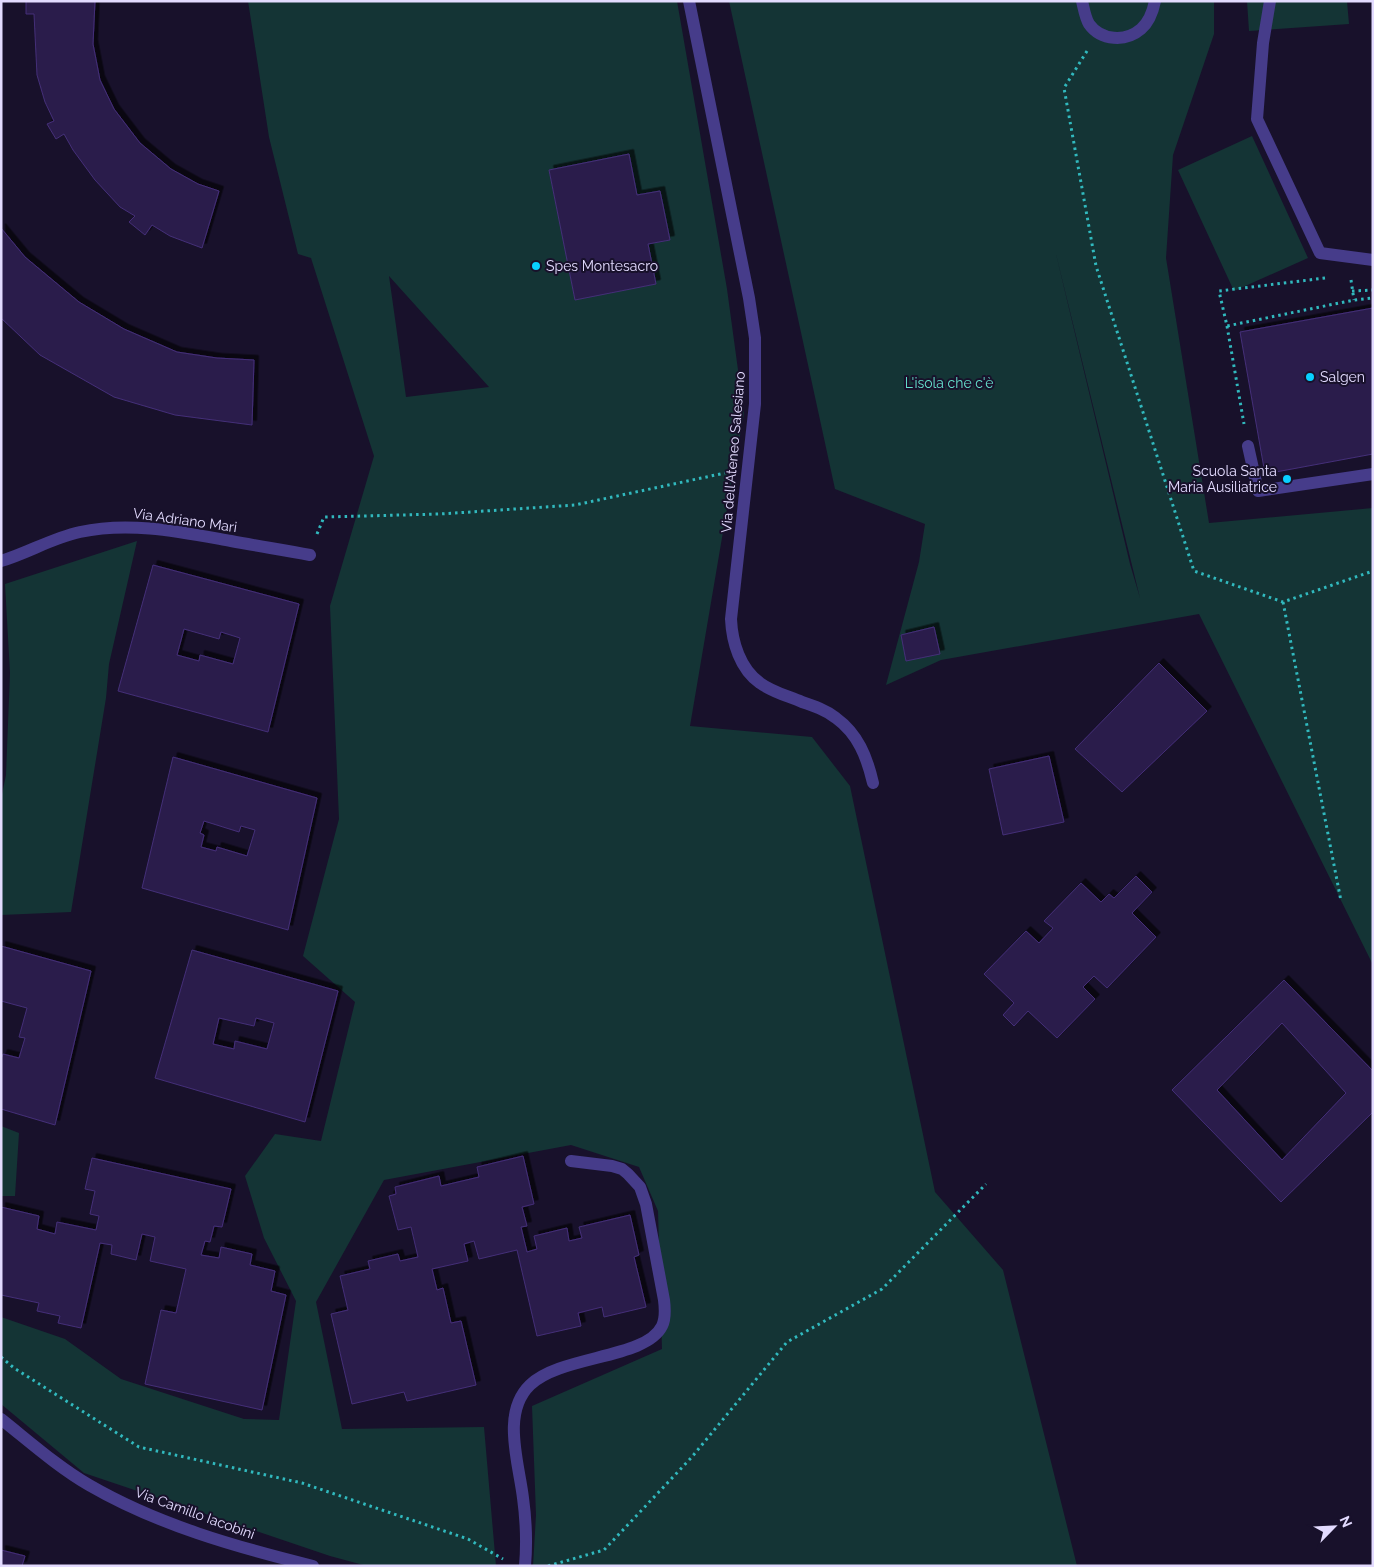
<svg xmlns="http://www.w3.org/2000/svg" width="1374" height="1567" font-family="Raleway,sans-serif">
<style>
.green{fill:#143435;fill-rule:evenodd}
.building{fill:#2b1d4c;stroke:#442f78;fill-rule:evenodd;filter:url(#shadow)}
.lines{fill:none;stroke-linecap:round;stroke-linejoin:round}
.path{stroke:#31b9be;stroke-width:3;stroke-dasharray:2.5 4;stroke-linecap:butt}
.minor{stroke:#463c8a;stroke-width:12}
.poi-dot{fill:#08cfff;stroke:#18112b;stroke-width:2}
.labels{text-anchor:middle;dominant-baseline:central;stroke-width:4;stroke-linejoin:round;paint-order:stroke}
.poi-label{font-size:14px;fill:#e3dbff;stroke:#18112b;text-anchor:start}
.park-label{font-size:14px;fill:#65e1cd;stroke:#18112b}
.street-label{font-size:14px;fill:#e3dbff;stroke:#18112b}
</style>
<defs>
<filter id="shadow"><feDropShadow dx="4.5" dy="-4.5" stdDeviation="0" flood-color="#0009"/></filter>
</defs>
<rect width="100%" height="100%" fill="#18112b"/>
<path class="green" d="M 248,1 L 677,1 L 727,289 L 744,414 L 733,473 L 690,726 L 812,737 L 850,786 L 935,1192 L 1003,1270 L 1077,1566 L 533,1566 L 536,1515 L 532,1406 L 662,1349 L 658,1211 L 639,1167 L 571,1145 L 384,1180 L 316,1302 L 342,1429 L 484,1427 L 496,1566 L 367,1566 L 330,1556 L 84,1473 L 1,1404 L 1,1317 L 65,1339 L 121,1379 L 244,1419 L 279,1420 L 296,1301 L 264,1238 L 245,1176 L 275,1134 L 321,1141 L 355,1002 L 303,956 L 339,819 L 330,606 L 374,456 L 311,258 L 298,254 L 269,137 ZM 389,276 L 489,387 L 406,397 Z
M 729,1 L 1214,1 L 1214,34 L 1173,155 L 1166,258 L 1209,523 L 1373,508 L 1373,965 L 1199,614 L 941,660 L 886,685 L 919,562 L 925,524 L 835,489 ZM 1055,250 L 1140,598 L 1130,564 Z
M 1247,1 L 1347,1 L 1349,24 L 1249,31 Z
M 1252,136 L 1308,258 L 1234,291 L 1178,170 Z
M 137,541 L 109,664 L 106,698 L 71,912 L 1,915 L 1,799 L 6,775 L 10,673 L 5,584 Z
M 1,1126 L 19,1133 L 15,1196 L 1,1196 Z"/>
<path class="building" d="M 26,1 L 95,1 L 93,44 L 100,80 L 114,109 L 140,143 L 171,169 L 198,184 L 219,191 L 202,248 L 170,236 L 152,225 L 145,235 L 129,222 L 135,216 L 120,207 L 95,180 L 73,150 L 64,134 L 56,139 L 47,124 L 54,121 L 45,102 L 37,75 L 34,14 L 26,14 Z
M 629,154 L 637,195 L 660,191 L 670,240 L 648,244 L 656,284 L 575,300 L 549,170 Z
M 1,228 L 25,257 L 79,302 L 124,329 L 177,352 L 217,358 L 254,360 L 252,425 L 175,415 L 114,397 L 40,355 L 1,318 Z
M 1373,308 L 1373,454 L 1265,474 L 1240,332 Z
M 153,565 L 299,604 L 268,732 L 118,691 ZM 184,629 L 219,639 L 221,632 L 240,638 L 233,664 L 200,655 L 199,661 L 177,655 Z
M 934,627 L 940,654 L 906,661 L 901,635 Z
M 1159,663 L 1207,711 L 1122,792 L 1075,749 Z
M 1049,756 L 1064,822 L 1003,835 L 989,769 Z
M 173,757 L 317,798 L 288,930 L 142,888 ZM 204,821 L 239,832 L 241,826 L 255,830 L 247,856 L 217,847 L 216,851 L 201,847 L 204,835 L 200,833 Z
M 1136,876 L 1152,892 L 1132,913 L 1156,937 L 1107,988 L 1094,976 L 1083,987 L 1095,999 L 1057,1038 L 1028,1011 L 1014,1026 L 1003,1015 L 1014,1003 L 984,974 L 1026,931 L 1039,943 L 1053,928 L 1044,921 L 1081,883 L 1101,902 L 1109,894 L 1114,898 Z
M 1,946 L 91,971 L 55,1125 L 1,1109 L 1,1059 L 3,1054 L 19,1058 L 25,1038 L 19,1037 L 27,1008 L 1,1001 Z
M 192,950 L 338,991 L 305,1122 L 155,1078 ZM 219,1018 L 254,1026 L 256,1018 L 274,1023 L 267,1049 L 235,1041 L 234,1049 L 213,1044 Z
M 1284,980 L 1373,1071 L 1373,1112 L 1281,1202 L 1172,1090 ZM 1282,1023 L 1346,1093 L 1282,1160 L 1217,1090 Z
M 523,1156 L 534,1204 L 522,1207 L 527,1226 L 521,1227 L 527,1252 L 537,1249 L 534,1236 L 567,1228 L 569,1241 L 582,1238 L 579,1227 L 630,1215 L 639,1255 L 634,1257 L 646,1307 L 604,1317 L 602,1307 L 578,1313 L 581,1326 L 537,1336 L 517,1250 L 479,1259 L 474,1241 L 464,1244 L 468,1261 L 432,1269 L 437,1290 L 443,1288 L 451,1323 L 461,1321 L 476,1385 L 407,1401 L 404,1392 L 352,1404 L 331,1314 L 348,1310 L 340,1276 L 370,1269 L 368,1261 L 398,1254 L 400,1261 L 418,1257 L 411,1227 L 398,1230 L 389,1196 L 396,1194 L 395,1187 L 439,1176 L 441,1186 L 479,1177 L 477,1167 Z
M 92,1158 L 231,1189 L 222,1227 L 214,1226 L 210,1242 L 205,1241 L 201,1255 L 219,1258 L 221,1247 L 252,1254 L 250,1265 L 275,1271 L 271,1291 L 286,1295 L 262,1410 L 145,1384 L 161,1310 L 176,1313 L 186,1269 L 150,1261 L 155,1237 L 142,1234 L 136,1260 L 111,1254 L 112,1245 L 100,1243 L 81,1328 L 58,1323 L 60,1316 L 37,1311 L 39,1303 L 1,1295 L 1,1207 L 39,1216 L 37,1229 L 55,1234 L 57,1222 L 96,1230 L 99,1216 L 90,1214 L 95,1191 L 85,1189 Z
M 1,1550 L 25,1556 L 22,1566 L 1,1566 Z"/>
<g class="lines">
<path class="path" d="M 1087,51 L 1064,88 L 1096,266 L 1194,571 L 1283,602 L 1373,571
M 1325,278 L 1219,291 L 1227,326 L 1354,300 L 1373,298
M 1351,280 L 1354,300
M 1352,291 L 1373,290
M 1227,326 L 1244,424
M 317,534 L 324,517 L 440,514 L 575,505 L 725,473
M 1283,602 L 1341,901
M 1,1357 L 14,1368 L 139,1447 L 302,1483 L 468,1539 L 503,1559
M 548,1566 L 604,1550 L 691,1458 L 787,1342 L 882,1289 L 986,1184"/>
<path class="minor" d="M 689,1 L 749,298 L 755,338 L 755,404 L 731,619 C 732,642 740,669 760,683 C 772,692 788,696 802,702 C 814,706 826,710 836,718 C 858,734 867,757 873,783
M 1082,1 C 1084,9 1085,17 1089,24 C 1101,41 1126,42 1141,29 C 1149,22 1153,11 1155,1
M 1270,1 L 1263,43 L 1257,119 L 1320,253 L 1373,260
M 1248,446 L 1258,491 L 1373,474
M 1,561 C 28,553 52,538 80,532 C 130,521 181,532 231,541 C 257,546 284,550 310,555
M 1,1419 C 30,1442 58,1467 89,1485 C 158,1525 236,1547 313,1566
M 525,1566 C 527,1543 526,1520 523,1498 C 519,1463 501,1413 530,1385 C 561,1355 646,1359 662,1326 C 666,1318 665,1308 664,1300 L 646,1204 L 640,1187 L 628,1174 L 622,1169 L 612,1166 L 571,1161"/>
</g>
<g class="poi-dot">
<circle cx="536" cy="266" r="5"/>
<circle cx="1310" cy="377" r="5"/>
<circle cx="1287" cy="479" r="5"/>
</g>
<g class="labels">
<g class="poi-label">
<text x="546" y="266">Spes Montesacro</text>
<text x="1320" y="377">Salgen</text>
<text x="1277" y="471" text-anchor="end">Scuola Santa<tspan x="1277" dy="16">Maria Ausiliatrice</tspan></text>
</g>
<g class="park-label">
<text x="949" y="383">L'isola che c'è</text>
</g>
<g class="street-label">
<text transform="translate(733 452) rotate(-85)">Via dell'Ateneo Salesiano</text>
<text transform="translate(185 520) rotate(8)">Via Adriano Mari</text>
<text transform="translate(195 1513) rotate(20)">Via Camillo Iacobini</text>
</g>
</g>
<rect width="1374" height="1567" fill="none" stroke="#e3dbff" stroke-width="5"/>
<g transform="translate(1334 1527) rotate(66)" stroke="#18112b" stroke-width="4" paint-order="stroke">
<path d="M0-4L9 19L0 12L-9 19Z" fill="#e3dbff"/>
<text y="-8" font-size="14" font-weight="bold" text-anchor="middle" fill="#e3dbff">N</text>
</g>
</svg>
